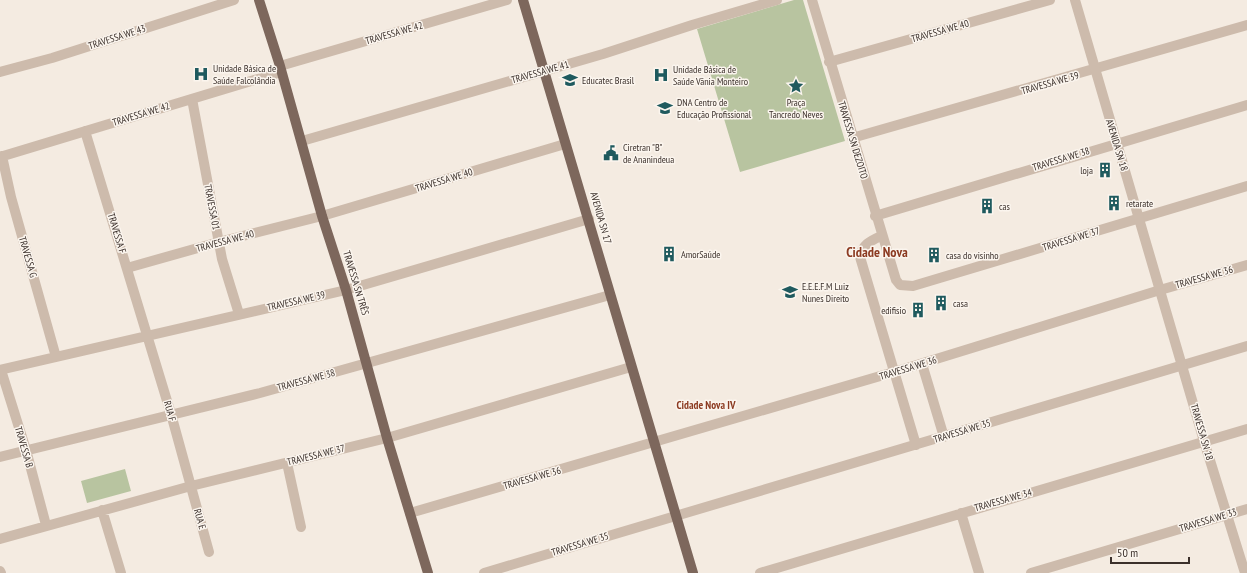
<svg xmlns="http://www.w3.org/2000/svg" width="1247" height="573" font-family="'PT Sans Narrow',sans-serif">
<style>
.green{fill:#b8c4a0}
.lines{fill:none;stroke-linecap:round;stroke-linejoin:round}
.minor{stroke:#cdbbac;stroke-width:10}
.tertiary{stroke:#cdbbac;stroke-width:10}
.primary{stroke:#7d675c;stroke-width:10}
.labels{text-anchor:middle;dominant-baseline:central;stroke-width:3;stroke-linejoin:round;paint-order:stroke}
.street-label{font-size:10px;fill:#3b302b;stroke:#fbf5ee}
.poi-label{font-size:10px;fill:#3b302b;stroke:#fbf5ee;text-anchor:start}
.neighbourhood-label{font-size:11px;font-weight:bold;fill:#8c3b22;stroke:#fbf5ee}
.district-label{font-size:14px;font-weight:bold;fill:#8c3b22;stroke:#fbf5ee}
</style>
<rect width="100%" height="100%" fill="#f4ebe1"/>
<path class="green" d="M 794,0 L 803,0 L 845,141 L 740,172 L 697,29 Z
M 125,469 L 131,491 L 87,503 L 81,481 Z"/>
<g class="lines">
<path class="minor" d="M 812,0 L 896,280 L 900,285 L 913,286 L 1247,186
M 829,62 L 1050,0
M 280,66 L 507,0
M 0,72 L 52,58 L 234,0
M 192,99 L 222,259 L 239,314
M 85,131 L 171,414 L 209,552
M 852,138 L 1247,25
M 302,141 L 603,54 L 692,25 L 777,0
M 2,156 L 11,197 L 56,357
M 0,157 L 281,72
M 875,216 L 1247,105
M 881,236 C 870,241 862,245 860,257 L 916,445
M 127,268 L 219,242 L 322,216 L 565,144
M 922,364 L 944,437
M 0,370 L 346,290 L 589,219
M 1,370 L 26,450 L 46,525
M 0,457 L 260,393 L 610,295
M 287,463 L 301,527
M 102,510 L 121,573
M 410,513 L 894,372 L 1160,290 L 1247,265
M 961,513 L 979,573
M 0,539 L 191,486 L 387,438 L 631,367
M 0,571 L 1,573
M 484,573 L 1247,346
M 760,573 L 1247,429
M 1031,573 L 1247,509"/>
<path class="tertiary" d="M 1075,0 L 1204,441 L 1245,573"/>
<path class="primary" d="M 259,0 L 280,66 L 322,216 L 346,290 L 387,438 L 428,573
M 523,0 C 581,191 637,382 693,573"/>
</g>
<defs>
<g id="hospital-bare" transform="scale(1.2)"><path d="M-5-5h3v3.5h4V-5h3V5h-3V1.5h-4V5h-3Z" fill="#1f5a5e" stroke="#fbf5ee" stroke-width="2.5" paint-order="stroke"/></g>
<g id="university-bare" transform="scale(1.2)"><path d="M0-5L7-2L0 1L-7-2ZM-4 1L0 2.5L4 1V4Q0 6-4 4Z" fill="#1f5a5e" stroke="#fbf5ee" stroke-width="2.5" paint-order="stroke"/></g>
<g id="sight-bare" transform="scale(1.2)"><path d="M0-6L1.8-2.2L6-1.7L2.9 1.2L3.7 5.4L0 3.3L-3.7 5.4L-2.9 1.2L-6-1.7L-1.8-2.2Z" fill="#1f5a5e" stroke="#fbf5ee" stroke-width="2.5" paint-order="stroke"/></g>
<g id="civic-bare" transform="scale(1.2)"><path d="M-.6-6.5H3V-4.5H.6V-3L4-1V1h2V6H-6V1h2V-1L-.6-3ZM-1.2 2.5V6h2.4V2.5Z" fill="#1f5a5e" stroke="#fbf5ee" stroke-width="2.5" paint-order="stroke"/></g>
<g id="building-bare" transform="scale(1.2)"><path d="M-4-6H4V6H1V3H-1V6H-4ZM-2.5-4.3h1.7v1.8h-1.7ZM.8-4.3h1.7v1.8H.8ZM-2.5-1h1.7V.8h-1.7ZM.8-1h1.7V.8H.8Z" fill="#1f5a5e" stroke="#fbf5ee" stroke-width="2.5" paint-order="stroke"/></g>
<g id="school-bare" transform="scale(1.2)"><path d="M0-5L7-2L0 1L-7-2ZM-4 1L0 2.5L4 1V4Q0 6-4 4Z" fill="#1f5a5e" stroke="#fbf5ee" stroke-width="2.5" paint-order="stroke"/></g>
</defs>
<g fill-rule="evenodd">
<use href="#hospital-bare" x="201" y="74"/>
<use href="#hospital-bare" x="661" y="75"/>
<use href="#university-bare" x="570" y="80"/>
<use href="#sight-bare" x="796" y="86"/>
<use href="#university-bare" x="665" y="108"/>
<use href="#civic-bare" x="611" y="153"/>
<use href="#building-bare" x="1105" y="170"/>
<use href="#building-bare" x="1114" y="203"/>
<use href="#building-bare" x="987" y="206"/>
<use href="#building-bare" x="669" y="254"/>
<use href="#building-bare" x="934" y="255"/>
<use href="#school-bare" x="790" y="292"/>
<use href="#building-bare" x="941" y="303"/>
<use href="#building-bare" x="918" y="310"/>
</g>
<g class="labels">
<g class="street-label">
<text transform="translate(940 31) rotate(-16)">TRAVESSA WE 40</text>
<text transform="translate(394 33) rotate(-16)">TRAVESSA WE 42</text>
<text transform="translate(117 37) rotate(-18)">TRAVESSA WE 43</text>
<text transform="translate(540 72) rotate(-16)">TRAVESSA WE 41</text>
<text transform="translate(1050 83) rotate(-16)">TRAVESSA WE 39</text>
<text transform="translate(141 114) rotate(-17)">TRAVESSA WE 42</text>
<text transform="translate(853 140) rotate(73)">TRAVESSA SN DEZOITO</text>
<text transform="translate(1117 145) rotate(73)">AVENIDA SN 18</text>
<text transform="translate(1061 159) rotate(-17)">TRAVESSA WE 38</text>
<text transform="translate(444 180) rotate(-17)">TRAVESSA WE 40</text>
<text transform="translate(212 207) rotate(79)">TRAVESSA 01</text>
<text transform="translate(601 218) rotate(74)">AVENIDA SN 17</text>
<text transform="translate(117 233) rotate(73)">TRAVESSA F</text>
<text transform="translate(1071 239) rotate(-17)">TRAVESSA WE 37</text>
<text transform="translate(225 241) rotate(-15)">TRAVESSA WE 40</text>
<text transform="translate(28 257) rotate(74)">TRAVESSA G</text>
<text transform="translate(1204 277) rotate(-16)">TRAVESSA WE 36</text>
<text transform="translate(356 283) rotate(73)">TRAVESSA SN TRÊS</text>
<text transform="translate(296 301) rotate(-13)">TRAVESSA WE 39</text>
<text transform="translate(908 368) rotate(-17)">TRAVESSA WE 36</text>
<text transform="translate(306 380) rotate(-15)">TRAVESSA WE 38</text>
<text transform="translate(170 411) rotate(74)">RUA F</text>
<text transform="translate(962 431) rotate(-17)">TRAVESSA WE 35</text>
<text transform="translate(1202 432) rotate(74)">TRAVESSA SN 18</text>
<text transform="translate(24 447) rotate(74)">TRAVESSA B</text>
<text transform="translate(316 455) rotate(-14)">TRAVESSA WE 37</text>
<text transform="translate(532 478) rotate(-16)">TRAVESSA WE 36</text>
<text transform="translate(1003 500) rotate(-16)">TRAVESSA WE 34</text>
<text transform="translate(200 519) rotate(74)">RUA E</text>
<text transform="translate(1208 520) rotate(-17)">TRAVESSA WE 33</text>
<text transform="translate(580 544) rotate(-17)">TRAVESSA WE 35</text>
</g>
<g class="poi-label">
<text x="213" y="68">Unidade Básica de<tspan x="213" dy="12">Saúde Falcolândia</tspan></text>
<text x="673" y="69">Unidade Básica de<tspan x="673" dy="12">Saúde Vãnia Monteiro</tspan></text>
<text x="582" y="80">Educatec Brasil</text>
<text x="677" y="102">DNA Centro de<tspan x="677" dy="12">Educação Profissional</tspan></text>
<text x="796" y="102" text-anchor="middle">Praça<tspan x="796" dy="12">Tancredo Neves</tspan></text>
<text x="623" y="147">Ciretran "B"<tspan x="623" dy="12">de Ananindeua</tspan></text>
<text x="1093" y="170" text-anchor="end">loja</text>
<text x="1126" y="203">retarate</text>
<text x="999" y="206">cas</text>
<text x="681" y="254">AmorSaúde</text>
<text x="946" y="255">casa do visinho</text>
<text x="802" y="286">E.E.E.F.M Luiz<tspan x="802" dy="12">Nunes Direito</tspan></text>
<text x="953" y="303">casa</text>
<text x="906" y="310" text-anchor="end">edifisio</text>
</g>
<g class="neighbourhood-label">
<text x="706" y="405">Cidade Nova IV</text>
</g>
<g class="district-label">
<text x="877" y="252">Cidade Nova</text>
</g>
</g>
<path d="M1111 557v6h78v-6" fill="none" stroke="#3b302b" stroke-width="2"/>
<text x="1117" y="557" font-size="12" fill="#3b302b" stroke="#fbf5ee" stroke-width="3" paint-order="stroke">50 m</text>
</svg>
